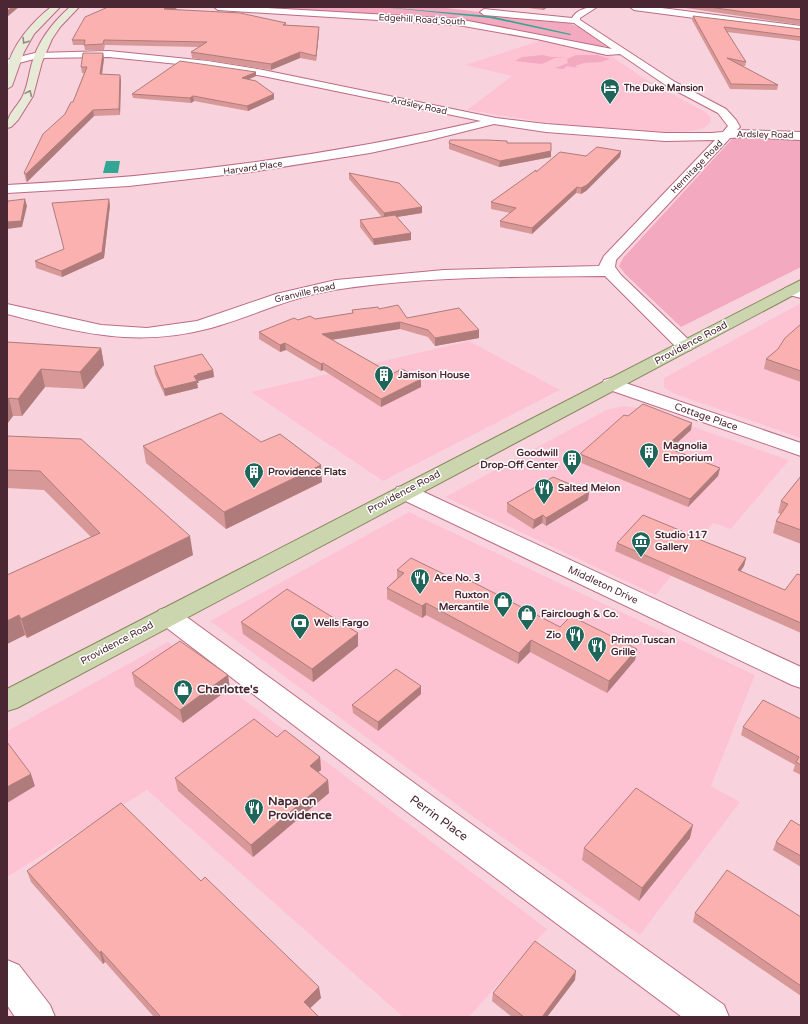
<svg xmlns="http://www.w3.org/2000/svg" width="808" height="1024" font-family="'Varela Round',sans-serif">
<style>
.built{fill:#fec3d3}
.green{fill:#f3a9bf}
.water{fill:#31a794}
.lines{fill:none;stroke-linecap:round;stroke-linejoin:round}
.stream{fill:#31a794;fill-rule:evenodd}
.minor-casing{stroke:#bd6b85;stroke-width:2}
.tertiary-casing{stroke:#bd6b85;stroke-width:2}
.secondary-casing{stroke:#bd6b85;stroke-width:2}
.primary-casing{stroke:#888760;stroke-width:2}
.minor{fill:#fff;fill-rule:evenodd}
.tertiary{fill:#fff;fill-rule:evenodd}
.secondary{fill:#e6ead6;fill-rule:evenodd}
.primary{fill:#ccd6ae;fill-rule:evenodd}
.wall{fill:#d79897}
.shaded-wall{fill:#af7c7b}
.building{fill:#fab1b0;stroke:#af7c7b}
.oneway{stroke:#988884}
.labels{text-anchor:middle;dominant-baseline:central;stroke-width:3;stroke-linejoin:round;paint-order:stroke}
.far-street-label{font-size:9px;fill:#4a2732;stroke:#fff}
.far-poi-label{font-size:9px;font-weight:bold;fill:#4a2732;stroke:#fff;text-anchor:start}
.street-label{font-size:10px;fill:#4a2732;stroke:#fff}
.poi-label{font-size:10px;font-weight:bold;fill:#4a2732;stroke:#fff;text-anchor:start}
.near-poi-label{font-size:12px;font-weight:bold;fill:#4a2732;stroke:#fff;text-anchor:start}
.near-street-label{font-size:12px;fill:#4a2732;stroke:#fff}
</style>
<rect width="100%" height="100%" fill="#f8d3dd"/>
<path class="built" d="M 542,40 L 583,51 L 610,55 L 645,79 L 707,113 L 711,118 L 710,123 L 704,128 L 692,131 L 660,133 L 562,125 L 467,110 L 512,76 L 465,65 Z
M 801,303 L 801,438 L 675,394 L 664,388 L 664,378 Z
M 469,341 L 560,390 L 383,481 L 251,392 Z
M 623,406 L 639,408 L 789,460 L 731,529 L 713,523 L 656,595 L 445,497 L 606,410 Z
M 409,512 L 755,675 L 711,786 L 740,802 L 640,935 L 468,813 L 210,621 Z
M 168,642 L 547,929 L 469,1017 L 403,1017 L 147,790 L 7,877 L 7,731 Z"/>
<path class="green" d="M 228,7 L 439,7 L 569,23 L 581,28 L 606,46 L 601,47 L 483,24 Z
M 543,55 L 551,57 L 567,57 L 555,58 L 542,64 L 515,61 L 522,57 Z
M 576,55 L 598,55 L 610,59 L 601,62 L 584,63 L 575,66 L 578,68 L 567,66 L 563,69 L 555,68 L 568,63 L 567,59 Z
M 744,134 L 801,136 L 801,267 L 681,327 L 625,274 L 619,266 L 623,258 L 733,138 Z"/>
<path class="water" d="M 106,161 L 120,161 L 118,173 L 103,173 Z"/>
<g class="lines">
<path class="stream" d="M 382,7 L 490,16 L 571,34 L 570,35 L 490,18 Z"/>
<g class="minor-casing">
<path id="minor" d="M 214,7 L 250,7 L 458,19 L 612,49 L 574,23 L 484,15 L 480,12 L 484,9 L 572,18 C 577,9 588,7 597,7 L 580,18 L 580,20 L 675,82 L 726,109 L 736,120 L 740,127 L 737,130 L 801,132 L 801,140 L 744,137 L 730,138 L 616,260 L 615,267 L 621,275 L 691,342 L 694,346 L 691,350 L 685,351 L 679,350 L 605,276 C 515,277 424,276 334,290 C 291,297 253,316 211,328 C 136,348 80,333 7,314 L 7,304 L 101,325 L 147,328 L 197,321 L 276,294 L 336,280 L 444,270 L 599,266 L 604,256 L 715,140 L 665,141 L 546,132 L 494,124 L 430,140 L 370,153 L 250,172 L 129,186 L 7,193 L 7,185 C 167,177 325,157 481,121 L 263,76 L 208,67 L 109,57 L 39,58 L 34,55 L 36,53 L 109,51 L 208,61 L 263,70 L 496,118 L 546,124 L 665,133 L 711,133 L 723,132 L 728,126 L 718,113 L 667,86 L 620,54 L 607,55 L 537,39 L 458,25 L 218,10 Z
M 630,7 L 654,7 L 801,26 L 801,32 L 634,10 Z
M 791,286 L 801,288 L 801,298 L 785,294 L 783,291 L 785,288 Z
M 611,378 L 801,443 L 801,456 L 604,388 L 602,384 L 604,380 Z
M 405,486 L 413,487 L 801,667 L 801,688 L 792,685 L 397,497 L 394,492 L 397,487 Z
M 168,607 L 177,610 L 428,793 L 724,1005 L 729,1017 L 682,1017 L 406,811 L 159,622 L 156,616 L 159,610 Z
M 7,960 L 19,965 L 50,1005 L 55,1017 L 15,1017 L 7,1005 Z"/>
</g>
<g class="tertiary-casing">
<path id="tertiary" d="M 39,52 L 44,55 L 42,57 L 7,66 L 7,60 Z"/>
</g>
<g class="secondary-casing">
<path id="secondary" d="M 51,7 L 60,7 L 34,34 L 24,52 L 12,86 L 7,89 C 7,83 6,76 7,70 C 11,46 32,22 51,7 Z
M 70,7 L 79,7 L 60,27 L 52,39 L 42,62 L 33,96 L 18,120 L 11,127 L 7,128 C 7,112 18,108 24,93 C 28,84 29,73 32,63 C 38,41 53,22 70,7 Z"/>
</g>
<g class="primary-casing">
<path id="primary" d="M 801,280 L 801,291 L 17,708 L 7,711 L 7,689 Z"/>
</g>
<use href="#minor" class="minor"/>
<use href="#tertiary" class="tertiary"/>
<use href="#secondary" class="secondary"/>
<use href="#primary" class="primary"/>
</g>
<path class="wall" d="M 108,7 L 177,7 L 177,8 L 174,10 L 286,23 L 286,25 L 319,27 L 319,32 L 316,61 L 300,58 L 271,70 L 192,58 L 191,52 L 199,47 L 105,45 L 104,50 L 85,50 L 84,45 L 73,45 L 72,40 Z
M 521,7 L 548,7 L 543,10 Z
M 679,7 L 801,7 L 801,25 Z
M 693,16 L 801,29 L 801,41 L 727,32 L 746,62 L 745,66 L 742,66 L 778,85 L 777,90 L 730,89 L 692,20 Z
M 103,53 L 104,59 L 102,74 L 120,75 L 121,81 L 120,115 L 94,116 L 27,182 L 26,181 L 24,173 L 65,114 L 73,102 L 84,73 L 82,73 L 81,67 Z
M 256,72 L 256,76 L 249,79 L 274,94 L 274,99 L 248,111 L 194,101 L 191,103 L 133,98 L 132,94 Z
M 449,143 L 507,143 L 551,151 L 551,157 L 499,167 L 449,149 Z
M 621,151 L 620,157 L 586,191 L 581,194 L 576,193 L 532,234 L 500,227 L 500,221 L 510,213 L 491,209 L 491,202 L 536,172 L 586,156 Z
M 349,173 L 422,207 L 422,213 L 397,217 L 411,233 L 411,240 L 374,245 L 360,227 L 360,220 L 382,217 L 349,179 Z
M 110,205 L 104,258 L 62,277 L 36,268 L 35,261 L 64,249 Z
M 379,309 L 407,318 L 479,338 L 435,346 L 428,337 L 400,329 L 332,340 L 392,374 L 421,387 L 381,407 L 323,370 L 321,371 L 286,350 L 280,352 L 259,339 L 259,332 L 298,320 L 315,319 L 352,313 L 352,310 Z
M 801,321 L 801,382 L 764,369 L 766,359 L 778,349 L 800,325 Z
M 7,342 L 101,348 L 104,365 L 84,389 L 45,387 L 22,416 L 13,416 L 7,424 Z
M 154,366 L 213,370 L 214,377 L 198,381 L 199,383 L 197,383 L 198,388 L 165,396 L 155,374 Z
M 628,416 L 691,430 L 671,449 L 720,468 L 718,476 L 688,507 L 579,462 L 580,454 Z
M 7,436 L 193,555 L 27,638 L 25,635 L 7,644 L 7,575 L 91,537 L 44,490 L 7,488 Z
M 261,442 L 322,482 L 226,529 L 146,463 L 143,446 Z
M 801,476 L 801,544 L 773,533 L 776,521 L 781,514 L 778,513 L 781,501 Z
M 589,492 L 588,500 L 546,526 L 542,523 L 533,529 L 507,512 L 507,503 Z
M 684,532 L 684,534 L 746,558 L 744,566 L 740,571 L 785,590 L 801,575 L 801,633 L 615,551 L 617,543 Z
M 397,570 L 462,583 L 560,627 L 637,649 L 635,660 L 607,693 L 530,652 L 518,664 L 426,615 L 422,618 L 387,599 L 387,588 L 397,578 Z
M 241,622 L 358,646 L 313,682 L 243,634 Z
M 132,673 L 230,688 L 183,723 L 135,686 Z
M 421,694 L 378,731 L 353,713 L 352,705 Z
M 801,719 L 801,775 L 793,771 L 795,765 L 741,735 L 743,727 Z
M 277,737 L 320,757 L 321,770 L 318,772 L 328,780 L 329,793 L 253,857 L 178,791 L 175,778 Z
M 801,826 L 801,867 L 773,850 L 776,842 Z
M 690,838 L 639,901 L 582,860 L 584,848 Z
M 27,871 L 321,998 L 310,1008 L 319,1017 L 154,1017 L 105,962 L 103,964 L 31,882 Z
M 695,913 L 801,917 L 801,996 L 693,922 Z
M 575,980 L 547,1017 L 512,1017 L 492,1001 L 493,993 Z"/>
<path class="shaded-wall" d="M 12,7 L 19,7 L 7,17 L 7,11 Z
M 168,7 L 177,7 L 177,8 L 165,14 L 164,9 Z
M 544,7 L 548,7 L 543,10 Z
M 319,27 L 319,32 L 316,61 L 316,56 Z
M 300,52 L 300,58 L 271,70 L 271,64 Z
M 103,53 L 104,59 L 101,80 L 100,74 Z
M 256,72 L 256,76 L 242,82 L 242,78 Z
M 120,75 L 121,81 L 120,115 L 119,109 Z
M 274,94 L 274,99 L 248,111 L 247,106 Z
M 193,96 L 194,101 L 191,103 L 190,98 Z
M 93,110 L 94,116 L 27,182 L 26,174 Z
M 551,151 L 551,157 L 499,167 L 500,161 Z
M 621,151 L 620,157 L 586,191 L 581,194 L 581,188 Z
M 577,187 L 576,193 L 532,234 L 532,228 Z
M 25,199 L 27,206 L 22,227 L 7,229 L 7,222 Z
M 109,199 L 110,205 L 104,258 L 62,277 L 61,271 Z
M 422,207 L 422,213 L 384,219 L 384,213 Z
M 411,233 L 411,240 L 374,245 L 373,239 Z
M 400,322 L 400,329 L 323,341 L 322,334 Z
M 479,330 L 479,338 L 435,346 L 435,338 Z
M 285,343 L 286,350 L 280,352 L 280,345 Z
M 101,348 L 104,365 L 84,389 L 80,372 Z
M 323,363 L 323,370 L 321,371 L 321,364 Z
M 41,369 L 45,387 L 22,416 L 18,399 Z
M 213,370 L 214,377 L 198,381 L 199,383 L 197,383 L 198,388 L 165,396 L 164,389 L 197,374 Z
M 421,379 L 421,387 L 381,407 L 381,399 Z
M 9,398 L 13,416 L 7,424 L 7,400 Z
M 692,423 L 691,430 L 664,454 L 665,447 Z
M 321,465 L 322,482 L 226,529 L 224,512 Z
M 720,468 L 718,476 L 688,507 L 690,499 Z
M 589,492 L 588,500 L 546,526 L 546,518 Z
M 543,515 L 542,523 L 533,529 L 534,520 Z
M 190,536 L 193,555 L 27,638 L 21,619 Z
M 746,558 L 744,566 L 736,578 L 738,570 Z
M 426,603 L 426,615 L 422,618 L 422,606 Z
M 19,615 L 25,635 L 7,644 L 7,621 Z
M 358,633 L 358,646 L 313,682 L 312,669 Z
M 531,640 L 530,652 L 518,664 L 519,653 Z
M 637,649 L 635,660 L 607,693 L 609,681 Z
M 228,675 L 230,688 L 183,723 L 180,710 Z
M 421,686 L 421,694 L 378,731 L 378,722 Z
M 320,757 L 321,770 L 311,778 L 310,766 Z
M 31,774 L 35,786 L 7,803 L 7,787 Z
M 328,780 L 329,793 L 253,857 L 251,845 Z
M 693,825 L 690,838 L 639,901 L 642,888 Z
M 101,951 L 105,962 L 103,964 L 100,953 Z
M 576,971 L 575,980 L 547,1017 L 542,1017 Z
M 319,987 L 321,998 L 305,1013 L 304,1002 Z"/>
<path class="building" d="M 7,7 L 12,7 L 7,11 Z
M 108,7 L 168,7 L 164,9 L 240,13 L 286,23 L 283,25 L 319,27 L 316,56 L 300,52 L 271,64 L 191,52 L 207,42 L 104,40 L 103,44 L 84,45 L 85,40 L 72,40 L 85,17 Z
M 709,7 L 801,7 L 801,20 Z
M 693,16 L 801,29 L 801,37 L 724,27 L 746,62 L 727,58 L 778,85 L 731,84 Z
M 83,53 L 103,53 L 100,74 L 120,75 L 119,109 L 93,110 L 26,174 L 24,173 L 43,134 L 65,114 L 71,102 L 73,102 L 87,67 L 81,67 Z
M 180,61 L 256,72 L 242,78 L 256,81 L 274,94 L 247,106 L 193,96 L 190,98 L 132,94 Z
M 450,140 L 488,140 L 507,141 L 507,143 L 551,143 L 551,151 L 500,161 L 449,143 Z
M 597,147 L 621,151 L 587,185 L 581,188 L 577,187 L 532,228 L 500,221 L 516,208 L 491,202 L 536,170 L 536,172 L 560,152 L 586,156 Z
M 349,173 L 399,183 L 422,207 L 384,213 Z
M 25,199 L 21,221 L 7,222 L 7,206 L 8,201 Z
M 109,199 L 102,252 L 61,271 L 35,261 L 64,249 L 52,203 Z
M 395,215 L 411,233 L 373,239 L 360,220 Z
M 398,305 L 407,318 L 459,308 L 479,330 L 435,338 L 428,330 L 400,322 L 322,334 L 392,374 L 402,369 L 421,379 L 381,399 L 323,363 L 321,364 L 285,343 L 280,345 L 259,332 L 294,318 L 298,320 L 310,316 L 315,319 L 353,313 L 352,310 L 378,307 L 379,309 Z
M 801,324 L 801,371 L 766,359 L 778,349 L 785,338 Z
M 7,342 L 101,348 L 80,372 L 41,369 L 18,399 L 9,398 L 7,400 Z
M 202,354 L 213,370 L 197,374 L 198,375 L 194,376 L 197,381 L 164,389 L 154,366 Z
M 643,404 L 692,423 L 665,447 L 720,468 L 690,499 L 580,454 L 624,415 L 628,416 Z
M 221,413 L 261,442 L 280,434 L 321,465 L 224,512 L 143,446 Z
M 7,436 L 81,439 L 190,536 L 21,619 L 19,615 L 7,621 L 7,575 L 100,533 L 40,471 L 7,470 Z
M 801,476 L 801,530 L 776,521 L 788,504 L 781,501 Z
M 553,477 L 589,492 L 546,518 L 543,515 L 534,520 L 507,503 Z
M 643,515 L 684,532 L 683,533 L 746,558 L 738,570 L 785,590 L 797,574 L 801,575 L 801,623 L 617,543 Z
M 411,558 L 462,583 L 467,579 L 560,627 L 571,616 L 637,649 L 609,681 L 531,640 L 519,653 L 426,603 L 422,606 L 387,588 L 404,573 L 397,570 Z
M 287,589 L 358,633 L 312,669 L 241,622 Z
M 180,641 L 228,675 L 180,710 L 132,673 Z
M 396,669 L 421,686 L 378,722 L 352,705 Z
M 763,700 L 801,719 L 801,765 L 796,762 L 799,757 L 743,727 Z
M 254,719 L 277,737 L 285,730 L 320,757 L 310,766 L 328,780 L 251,845 L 175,778 Z
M 7,742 L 31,774 L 7,787 Z
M 636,788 L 693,825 L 642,888 L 584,848 Z
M 121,803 L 201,881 L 205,877 L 319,987 L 304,1002 L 319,1017 L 161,1017 L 101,951 L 100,953 L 27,871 Z
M 791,820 L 801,826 L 801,856 L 776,842 Z
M 727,870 L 801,917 L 801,986 L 695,913 Z
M 535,941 L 576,971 L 542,1017 L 524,1017 L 493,993 Z"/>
<defs><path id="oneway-chevron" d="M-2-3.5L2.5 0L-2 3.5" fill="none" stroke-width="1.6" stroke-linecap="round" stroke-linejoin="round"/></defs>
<g class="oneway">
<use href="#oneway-chevron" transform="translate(25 41) rotate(122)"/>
<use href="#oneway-chevron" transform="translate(29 93) rotate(-66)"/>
</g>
<defs>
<g id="hotel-pin" transform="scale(1)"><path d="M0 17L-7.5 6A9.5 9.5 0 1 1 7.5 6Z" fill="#1e665a" stroke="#fff"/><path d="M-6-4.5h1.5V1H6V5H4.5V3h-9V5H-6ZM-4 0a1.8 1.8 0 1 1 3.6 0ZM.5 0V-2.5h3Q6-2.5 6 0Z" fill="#fff"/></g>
<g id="building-pin" transform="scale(1)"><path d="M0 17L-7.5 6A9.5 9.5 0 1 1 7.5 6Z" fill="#1e665a" stroke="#fff"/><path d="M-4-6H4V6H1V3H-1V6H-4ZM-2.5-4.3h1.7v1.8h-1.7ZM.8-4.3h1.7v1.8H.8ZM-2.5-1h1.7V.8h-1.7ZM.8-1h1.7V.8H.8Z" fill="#fff"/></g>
<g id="restaurant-pin" transform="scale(1)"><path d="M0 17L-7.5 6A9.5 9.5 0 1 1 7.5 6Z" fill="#1e665a" stroke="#fff"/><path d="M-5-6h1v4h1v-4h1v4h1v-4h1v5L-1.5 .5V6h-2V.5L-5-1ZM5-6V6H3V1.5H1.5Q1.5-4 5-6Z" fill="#fff"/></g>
<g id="museum-pin" transform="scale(1)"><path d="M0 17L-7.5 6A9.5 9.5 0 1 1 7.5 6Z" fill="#1e665a" stroke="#fff"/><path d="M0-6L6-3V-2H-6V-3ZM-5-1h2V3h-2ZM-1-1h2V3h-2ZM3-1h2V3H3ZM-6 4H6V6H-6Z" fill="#fff"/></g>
<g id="shop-pin" transform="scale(1)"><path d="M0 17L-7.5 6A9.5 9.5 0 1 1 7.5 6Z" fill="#1e665a" stroke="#fff"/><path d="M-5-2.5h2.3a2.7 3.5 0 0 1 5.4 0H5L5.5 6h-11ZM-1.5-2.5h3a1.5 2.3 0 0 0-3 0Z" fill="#fff"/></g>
<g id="bank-pin" transform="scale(1)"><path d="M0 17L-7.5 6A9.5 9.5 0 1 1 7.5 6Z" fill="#1e665a" stroke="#fff"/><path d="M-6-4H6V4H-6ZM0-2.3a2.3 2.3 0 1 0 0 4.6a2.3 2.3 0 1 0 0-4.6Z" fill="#fff"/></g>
</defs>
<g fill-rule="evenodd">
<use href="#hotel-pin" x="610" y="88"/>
<use href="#building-pin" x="384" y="375"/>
<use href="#building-pin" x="649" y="452"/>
<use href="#building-pin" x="572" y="459"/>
<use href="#building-pin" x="254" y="472"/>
<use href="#restaurant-pin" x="544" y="488"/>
<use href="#museum-pin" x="641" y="541"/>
<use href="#restaurant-pin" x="420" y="578"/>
<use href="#shop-pin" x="503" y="601"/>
<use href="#shop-pin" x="527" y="614"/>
<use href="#bank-pin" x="300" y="623"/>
<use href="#restaurant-pin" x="575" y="635"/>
<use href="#restaurant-pin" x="597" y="646"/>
<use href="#shop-pin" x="183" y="689"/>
<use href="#restaurant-pin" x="254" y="808"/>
</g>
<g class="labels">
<g class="far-street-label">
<text transform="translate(422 20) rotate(3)">Edgehill Road South</text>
<text transform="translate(419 106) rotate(12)">Ardsley Road</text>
<text transform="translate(765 135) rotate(1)">Ardsley Road</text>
<text transform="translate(697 167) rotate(-46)">Hermitage Road</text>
<text transform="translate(253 168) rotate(-8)">Harvard Place</text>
<text transform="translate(305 293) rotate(-13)">Granville Road</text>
</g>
<g class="far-poi-label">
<text x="624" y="88">The Duke Mansion</text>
</g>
<g class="street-label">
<text transform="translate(691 343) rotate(-28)">Providence Road</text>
<text transform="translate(706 417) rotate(19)">Cottage Place</text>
<text transform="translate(404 492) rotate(-28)">Providence Road</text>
<text transform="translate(603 585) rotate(25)">Middleton Drive</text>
<text transform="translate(117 643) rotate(-28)">Providence Road</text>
</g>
<g class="poi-label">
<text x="398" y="375">Jamison House</text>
<text x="663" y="446">Magnolia<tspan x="663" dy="12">Emporium</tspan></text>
<text x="558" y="453" text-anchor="end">Goodwill<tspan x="558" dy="12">Drop-Off Center</tspan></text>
<text x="268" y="472">Providence Flats</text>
<text x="558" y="488">Salted Melon</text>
<text x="655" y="535">Studio 117<tspan x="655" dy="12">Gallery</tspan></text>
<text x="434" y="578">Ace No. 3</text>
<text x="489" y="595" text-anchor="end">Ruxton<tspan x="489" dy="12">Mercantile</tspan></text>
<text x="541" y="614">Fairclough &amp; Co.</text>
<text x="314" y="623">Wells Fargo</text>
<text x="561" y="635" text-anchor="end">Zio</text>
<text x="611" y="640">Primo Tuscan<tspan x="611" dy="12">Grille</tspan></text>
</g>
<g class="near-poi-label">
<text x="197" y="689">Charlotte's</text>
<text x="268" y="801">Napa on<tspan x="268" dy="14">Providence</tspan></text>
</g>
<g class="near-street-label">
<text transform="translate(439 818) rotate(36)">Perrin Place</text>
</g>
</g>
<rect width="808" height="1024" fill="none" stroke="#4a2732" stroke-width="16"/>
</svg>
